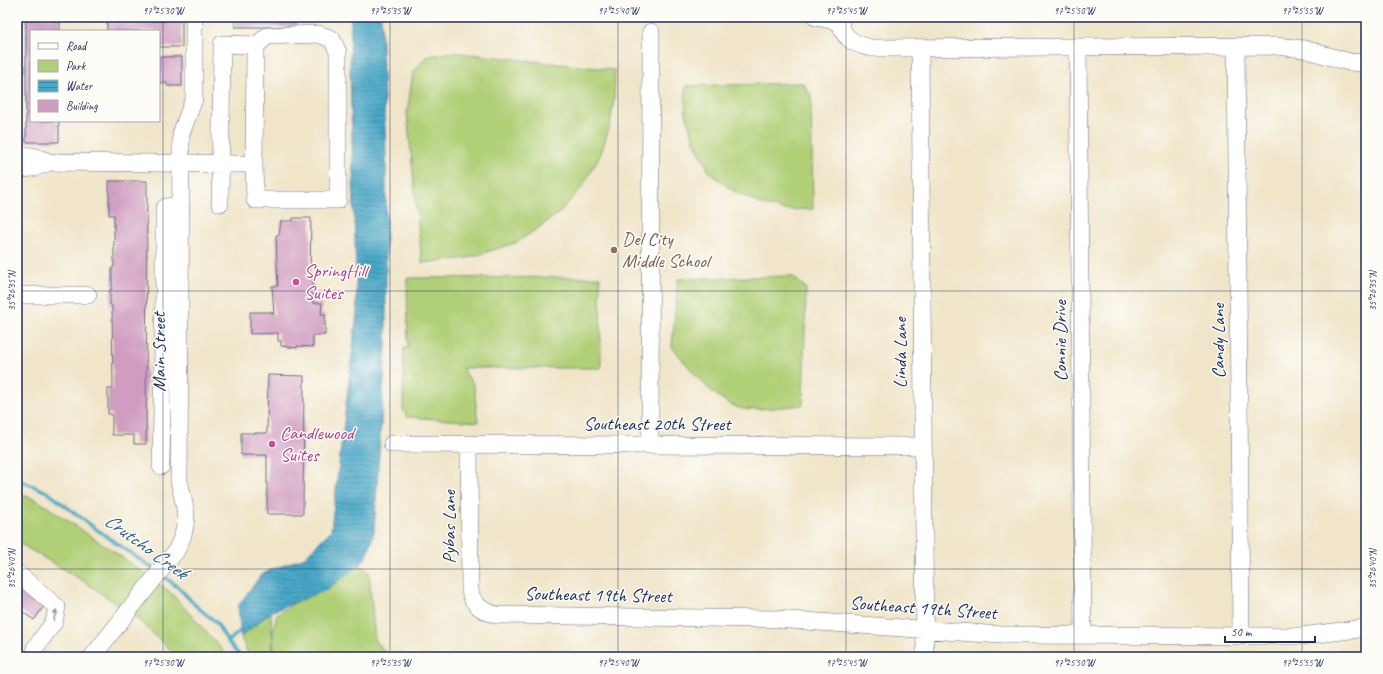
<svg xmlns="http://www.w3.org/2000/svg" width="1383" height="674" font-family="Caveat,sans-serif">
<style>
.green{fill:#b1cf77;stroke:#667f6a}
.water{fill:url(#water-rules);stroke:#326b92}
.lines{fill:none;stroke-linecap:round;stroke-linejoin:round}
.stream{stroke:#48a7c7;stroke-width:3.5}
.building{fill:#d09cc0}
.minor-casing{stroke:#666f83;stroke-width:18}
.minor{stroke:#fff;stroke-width:17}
.oneway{fill:#8d97ae}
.ticks{fill:none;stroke:#1b2f5e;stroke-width:1;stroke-opacity:0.45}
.education-dot{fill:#8d6e63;stroke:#fdfcf7;stroke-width:1.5}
.hotel-dot{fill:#d1479c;stroke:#fdfcf7;stroke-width:1.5}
.labels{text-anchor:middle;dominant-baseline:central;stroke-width:3;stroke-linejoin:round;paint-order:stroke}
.education-label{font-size:19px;fill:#785e54;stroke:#fdfcf7;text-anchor:start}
.hotel-label{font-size:19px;fill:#b23c85;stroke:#fdfcf7;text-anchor:start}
.street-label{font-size:19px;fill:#1b2f5e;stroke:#fdfcf7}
.water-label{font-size:20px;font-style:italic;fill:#2d5f88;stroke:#fdfcf7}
.neatline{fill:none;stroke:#1b2f5e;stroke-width:1.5}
.ticks-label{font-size:10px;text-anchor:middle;fill:#1b2f5e}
</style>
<defs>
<pattern id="water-rules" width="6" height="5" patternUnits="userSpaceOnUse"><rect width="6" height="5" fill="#48a7c7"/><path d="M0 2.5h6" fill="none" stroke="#3b88a5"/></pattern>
</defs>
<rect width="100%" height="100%" fill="#fdfcf7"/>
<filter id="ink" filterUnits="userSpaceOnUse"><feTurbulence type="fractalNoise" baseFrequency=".025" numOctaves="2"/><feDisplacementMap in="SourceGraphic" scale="8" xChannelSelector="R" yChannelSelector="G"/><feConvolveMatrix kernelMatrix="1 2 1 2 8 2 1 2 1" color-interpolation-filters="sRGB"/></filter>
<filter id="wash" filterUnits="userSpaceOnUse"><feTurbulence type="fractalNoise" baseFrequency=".012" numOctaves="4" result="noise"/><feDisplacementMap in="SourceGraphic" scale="16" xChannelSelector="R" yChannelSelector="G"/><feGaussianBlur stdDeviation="0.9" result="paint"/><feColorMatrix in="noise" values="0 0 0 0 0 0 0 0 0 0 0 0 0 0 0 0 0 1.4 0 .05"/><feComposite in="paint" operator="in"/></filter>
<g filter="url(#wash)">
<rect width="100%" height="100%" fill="#f0e5c9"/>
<path class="green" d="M 452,52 L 615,70 L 614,100 L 610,124 L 602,151 L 583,186 L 558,214 L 518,242 L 468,258 L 422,263 L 407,113 L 413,73 L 426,57 Z
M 803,83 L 811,95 L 813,209 L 784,210 L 760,204 L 732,190 L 709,172 L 694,141 L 686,114 L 685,86 Z
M 792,276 L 806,288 L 803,405 C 791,406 753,411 743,409 C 714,402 690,368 672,347 L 678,279 Z
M 600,277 L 601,368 L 462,368 L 474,386 L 478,422 L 407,417 L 403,409 L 404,348 L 408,348 L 407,278 Z
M 17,493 L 37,500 L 116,553 L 170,592 L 220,647 L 226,657 L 178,657 L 135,617 L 85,582 L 17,542 Z
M 360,564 L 369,572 L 375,641 L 390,657 L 274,657 L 273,630 L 277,614 L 299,600 L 326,590 Z
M 271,612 L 273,657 L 249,657 L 241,637 Z"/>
<path class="water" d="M 351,17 L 381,17 L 386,154 L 386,346 L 374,532 L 367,556 L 360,564 L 326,590 L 271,612 L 241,637 L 238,606 L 261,575 L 271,570 L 305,557 L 331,530 L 357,313 L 350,73 Z"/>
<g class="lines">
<path class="stream" d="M 17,479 L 47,492 L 96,529 L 155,570
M 162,575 L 179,588 L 197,607 L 216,622 L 228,642 L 241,657
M 228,642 L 243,628"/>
</g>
<g id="blocks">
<path class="building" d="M 26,17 L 60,17 L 60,31 L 31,31 L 31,121 L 59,121 L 59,142 L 26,142 Z
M 107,17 L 122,18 L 122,20 L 167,21 L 167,18 L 182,18 L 182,47 L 159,47 L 159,31 L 107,31 Z
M 235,17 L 295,17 L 295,27 L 235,27 Z
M 159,57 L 182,57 L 182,86 L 167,86 L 167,83 L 159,83 Z
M 109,181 L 147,181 L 146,444 L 134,444 L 134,435 L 112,435 L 112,414 L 108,414 L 108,389 L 113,389 L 112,306 L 110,304 L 110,289 L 112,289 L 112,268 L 114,267 L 114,215 L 109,215 Z
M 293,218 L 311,218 L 310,277 L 313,277 L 313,303 L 322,303 L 321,314 L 325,314 L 325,335 L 313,335 L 313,347 L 297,346 L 297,348 L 281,346 L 281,341 L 278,341 L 278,333 L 250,334 L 250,312 L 272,312 L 272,314 L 274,314 L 272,286 L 278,286 L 276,235 L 279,235 L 281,221 L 293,221 Z
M 268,375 L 304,376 L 303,514 L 267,514 L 267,455 L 241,455 L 241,433 L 267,433 Z
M 17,579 L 47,602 L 34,620 L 17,608 Z"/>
</g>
</g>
<g filter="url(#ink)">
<use href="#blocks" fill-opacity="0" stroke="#666f83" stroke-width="1"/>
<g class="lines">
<g class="minor-casing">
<path id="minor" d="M 816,17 L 840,22
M 840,17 C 840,37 853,44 871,48 L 1276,46 L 1304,49 L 1349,62 L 1366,63
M 1236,46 L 1241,636
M 1078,47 L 1083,635
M 920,48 L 925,657
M 17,155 L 33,156 L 49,162 L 254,164 L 255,200 L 338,200 L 338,52 L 332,39 L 318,34 L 267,36 L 257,45 L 255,52 L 254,164
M 17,169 L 34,168 L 49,162
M 220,203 L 222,44 L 257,45
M 17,295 L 88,295
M 174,295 L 164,294 L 164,209 L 166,207 L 181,204
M 392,444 L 922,446
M 469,445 L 470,591 C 473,606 483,611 497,615 L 776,619 L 1001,635 L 1301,636 L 1366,628
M 650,445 L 651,32
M 161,466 L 164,294
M 17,573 L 57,607 L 54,622 L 35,648
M 92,657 L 176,551 C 191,523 186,510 179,481 L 181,134 L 194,99 L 194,17"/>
</g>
<use href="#minor" class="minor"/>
</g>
<defs><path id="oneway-solid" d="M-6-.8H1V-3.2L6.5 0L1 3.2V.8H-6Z"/></defs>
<use class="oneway" href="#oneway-solid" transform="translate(55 615) rotate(-77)"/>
</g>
<path class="ticks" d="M 163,17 L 163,657M 390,17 L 390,657M 618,17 L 618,657M 846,17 L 846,657M 1074,17 L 1074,657M 1302,17 L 1302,657M 17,291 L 1366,291M 17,569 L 1366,569"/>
<circle class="education-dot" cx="614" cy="250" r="4"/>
<g class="hotel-dot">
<circle cx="296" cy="282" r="4"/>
<circle cx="272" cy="444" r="4"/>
</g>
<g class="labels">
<g class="education-label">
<text x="622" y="239">Del City<tspan x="622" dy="22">Middle School</tspan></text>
</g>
<g class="hotel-label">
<text x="304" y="271">SpringHill<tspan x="304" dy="22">Suites</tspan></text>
<text x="280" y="433">Candlewood<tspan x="280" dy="22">Suites</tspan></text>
</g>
<g class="street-label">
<text transform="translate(1060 341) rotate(-90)">Connie Drive</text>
<text transform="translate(1218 341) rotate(-90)">Candy Lane</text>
<text transform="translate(159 352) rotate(-90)">Main Street</text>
<text transform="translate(900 353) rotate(-90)">Linda Lane</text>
<text x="657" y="424">Southeast 20th Street</text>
<text transform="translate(449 527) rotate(-90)">Pybas Lane</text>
<text transform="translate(598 595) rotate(1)">Southeast 19th Street</text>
<text transform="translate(923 608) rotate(4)">Southeast 19th Street</text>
</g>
<g class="water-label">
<text transform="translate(146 546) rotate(36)">Crutcho Creek</text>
</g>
</g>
<rect width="1383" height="674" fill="none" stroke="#fdfcf7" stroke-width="44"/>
<rect x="30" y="30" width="130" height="92" fill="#fdfcf7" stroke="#a3aaba"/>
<rect x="38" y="43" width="20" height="6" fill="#ffffff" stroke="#a3aaba"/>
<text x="66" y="50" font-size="12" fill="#1b2f5e">Road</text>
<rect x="38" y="60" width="20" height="12" fill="#b1cf77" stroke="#a3aaba"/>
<text x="66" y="70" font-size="12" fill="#1b2f5e">Park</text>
<rect x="38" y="80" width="20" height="12" fill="url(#water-rules)" stroke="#a3aaba"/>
<text x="66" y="90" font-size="12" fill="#1b2f5e">Water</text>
<rect x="38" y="100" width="20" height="12" fill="#d09cc0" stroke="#a3aaba"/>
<text x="66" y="110" font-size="12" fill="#1b2f5e">Building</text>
<path d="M1225 636v6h90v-6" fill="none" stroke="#1b2f5e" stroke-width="2"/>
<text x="1231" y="636" font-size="12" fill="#1b2f5e" stroke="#fdfcf7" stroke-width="3" paint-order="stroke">50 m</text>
<rect x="22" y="22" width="1339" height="630" class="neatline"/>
<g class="ticks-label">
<text x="163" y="14">97°25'30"W</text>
<text x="390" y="14">97°25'35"W</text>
<text x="618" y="14">97°25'40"W</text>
<text x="846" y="14">97°25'45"W</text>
<text x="1074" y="14">97°25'50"W</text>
<text x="1302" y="14">97°25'55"W</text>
<text transform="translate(1372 291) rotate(-90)" y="4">35°26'35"N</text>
<text transform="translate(11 291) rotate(-90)" y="4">35°26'35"N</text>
<text transform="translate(1372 569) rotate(-90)" y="4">35°26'40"N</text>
<text transform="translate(11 569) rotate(-90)" y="4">35°26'40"N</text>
<text x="163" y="666">97°25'30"W</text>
<text x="390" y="666">97°25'35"W</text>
<text x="618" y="666">97°25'40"W</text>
<text x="846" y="666">97°25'45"W</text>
<text x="1074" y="666">97°25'50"W</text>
<text x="1302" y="666">97°25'55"W</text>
</g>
</svg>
